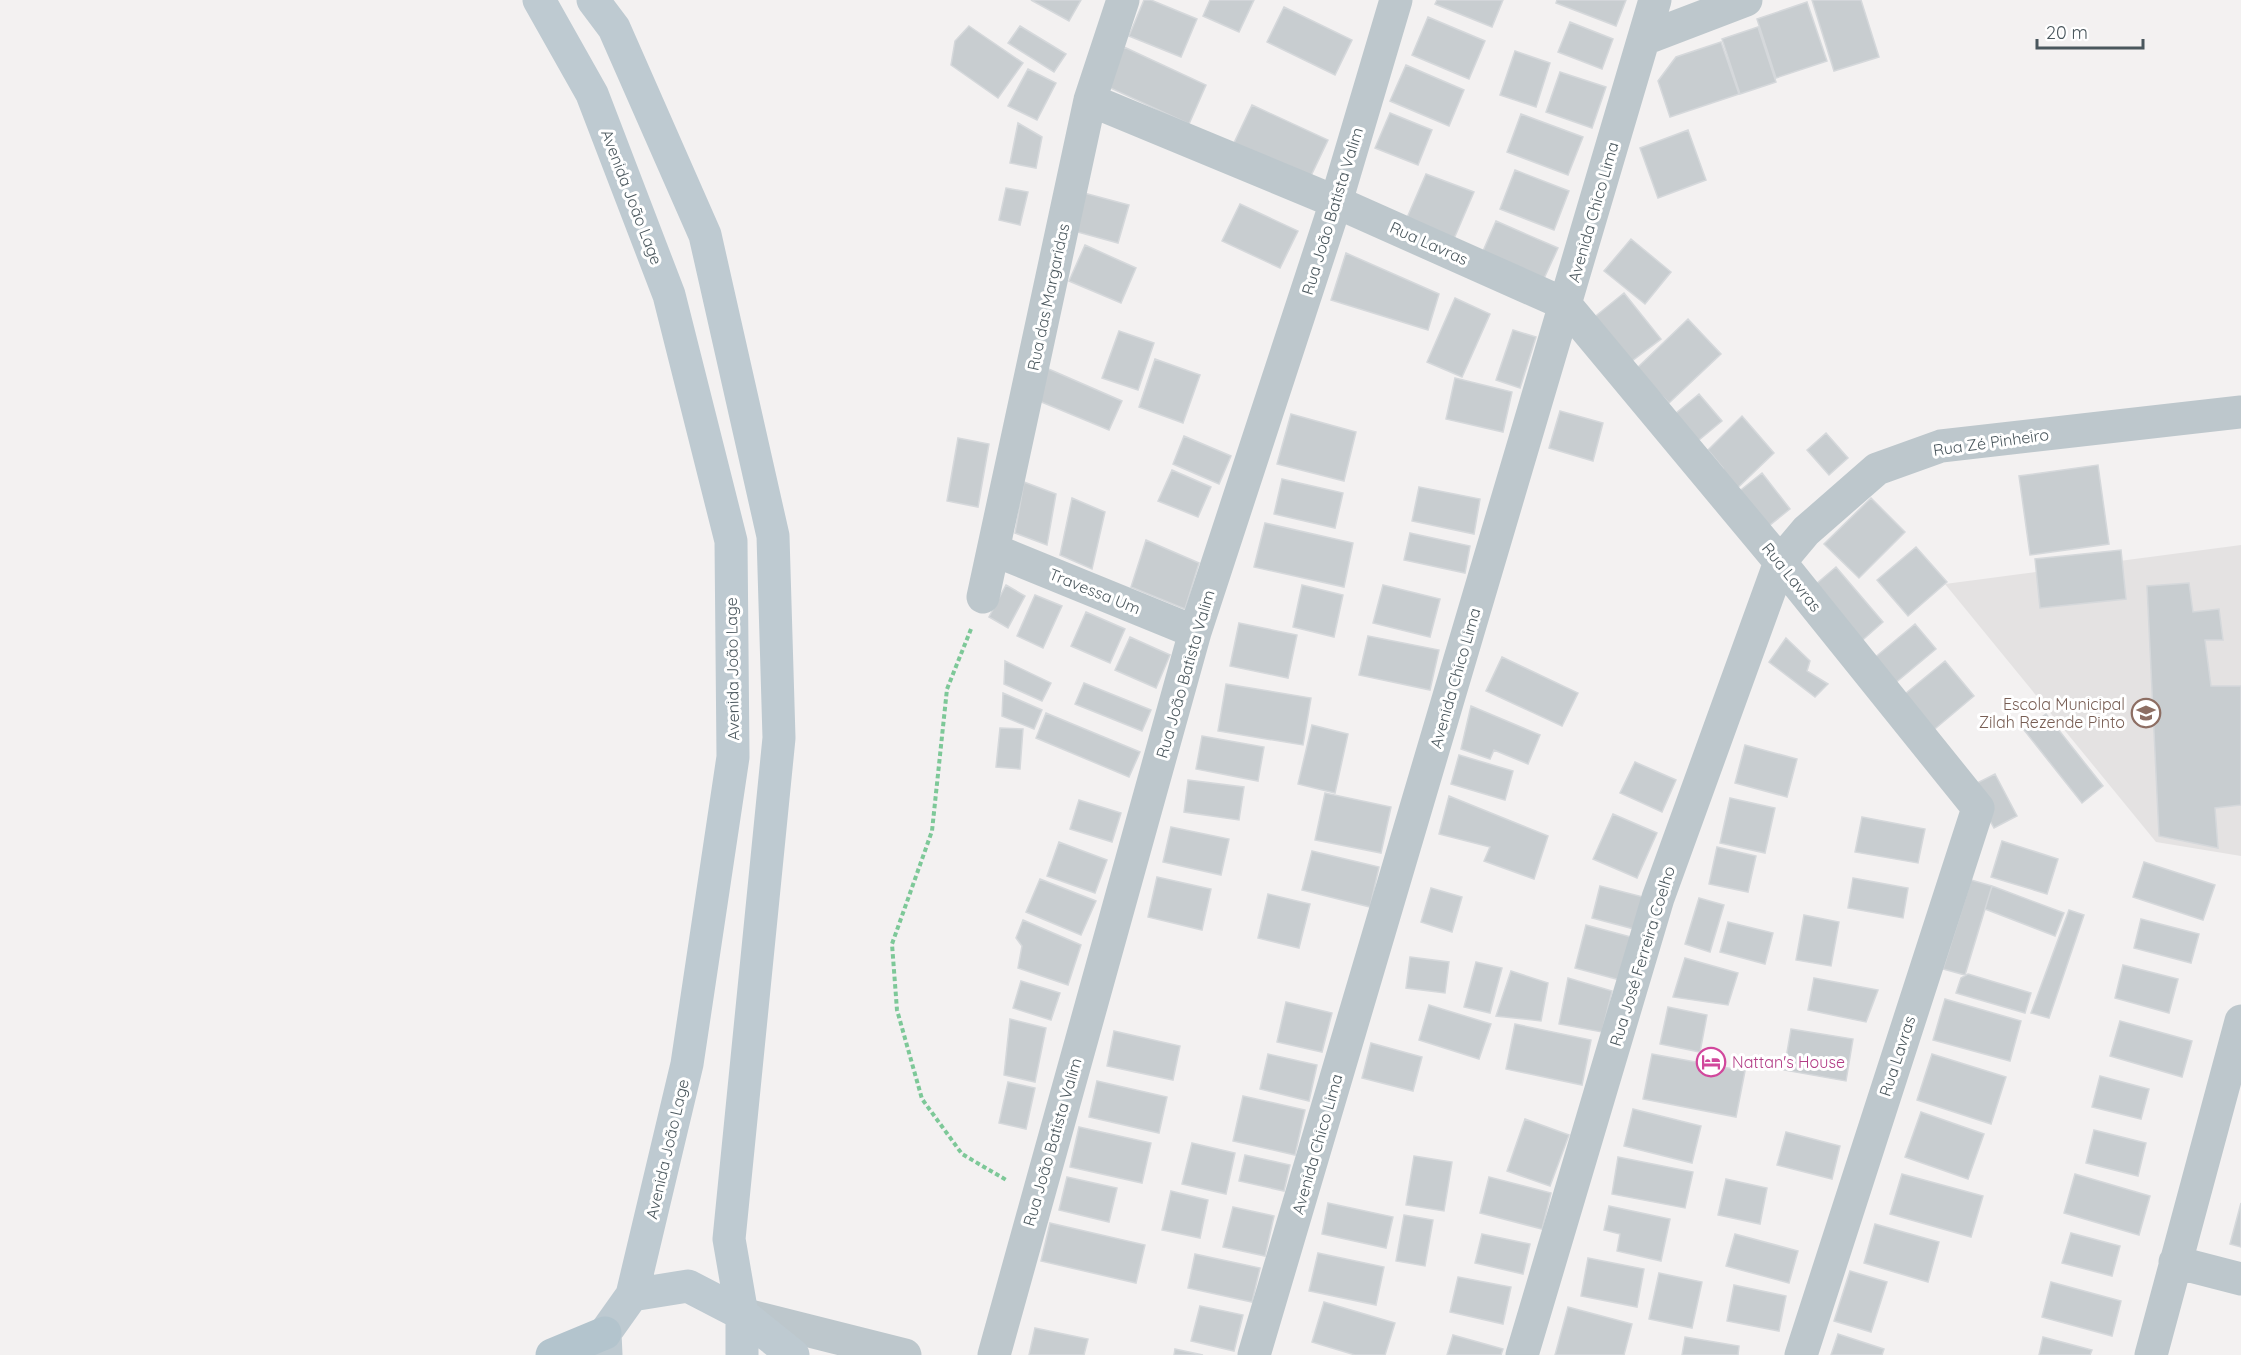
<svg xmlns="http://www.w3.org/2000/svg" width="2241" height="1355" font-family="Quicksand,sans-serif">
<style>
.education{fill:#e4e2e2}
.building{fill:#c8cdd0;stroke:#d5d8db;stroke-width:1.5}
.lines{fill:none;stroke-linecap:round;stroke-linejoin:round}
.path{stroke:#7dc898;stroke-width:4;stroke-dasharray:4.5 3;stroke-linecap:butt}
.street{stroke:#bdc7cc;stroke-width:33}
.secondary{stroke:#becad1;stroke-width:33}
.primary{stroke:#b3c4cd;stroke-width:33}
.labels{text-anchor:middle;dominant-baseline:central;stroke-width:6;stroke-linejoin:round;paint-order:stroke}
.street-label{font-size:16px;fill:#4a575d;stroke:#fff}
.education-label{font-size:16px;fill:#785e54;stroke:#fff;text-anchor:end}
.hotel-label{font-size:16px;fill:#b23c85;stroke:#fff;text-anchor:start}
</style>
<rect width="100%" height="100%" fill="#f3f1f1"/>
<path class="education" d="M 2241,545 L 2241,856 L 2156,842 L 1945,584 Z"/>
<path class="building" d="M 1031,0 L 1081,0 L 1069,21 Z
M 1144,0 L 1151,0 L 1197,19 L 1181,57 L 1129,36 Z
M 1210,0 L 1254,0 L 1239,32 L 1203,16 Z
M 1437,0 L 1503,0 L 1492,27 L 1435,4 Z
M 1557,0 L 1626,0 L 1616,26 L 1556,3 Z
M 1812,0 L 1861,0 L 1879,57 L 1834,71 Z
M 1807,2 L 1827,61 L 1776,78 L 1757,19 Z
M 1284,7 L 1352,40 L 1335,75 L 1267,42 Z
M 1428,17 L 1485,41 L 1469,79 L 1412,55 Z
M 1570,22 L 1613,39 L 1602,69 L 1558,52 Z
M 969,26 L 1023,63 L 998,98 L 951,65 L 955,41 Z
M 1020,26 L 1066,54 L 1054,72 L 1008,43 Z
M 1758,27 L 1776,82 L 1740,94 L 1722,39 Z
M 1721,42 L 1739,94 L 1670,117 L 1658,81 L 1676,57 Z
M 1124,47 L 1206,85 L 1189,124 L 1106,86 Z
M 1515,51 L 1550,63 L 1536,107 L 1500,95 Z
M 1406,65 L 1464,90 L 1449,126 L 1390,101 Z
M 1028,69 L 1056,83 L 1037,120 L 1008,106 Z
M 1560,72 L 1606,87 L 1592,128 L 1546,112 Z
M 1252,105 L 1328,140 L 1309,180 L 1233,145 Z
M 1390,113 L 1432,130 L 1418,165 L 1375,148 Z
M 1521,114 L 1583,137 L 1568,175 L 1507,152 Z
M 1018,123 L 1042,137 L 1036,168 L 1010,163 Z
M 1688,130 L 1706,180 L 1658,198 L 1640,148 Z
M 1515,170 L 1569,191 L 1554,230 L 1500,209 Z
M 1426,174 L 1474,192 L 1453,241 L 1406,220 Z
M 1006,188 L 1028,192 L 1020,225 L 999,220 Z
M 1084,193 L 1129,205 L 1118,243 L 1074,231 Z
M 1240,204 L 1298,231 L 1280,268 L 1222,241 Z
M 1496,221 L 1558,248 L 1541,285 L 1480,258 Z
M 1631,239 L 1671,272 L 1645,304 L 1604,271 Z
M 1085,245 L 1136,268 L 1121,303 L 1069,281 Z
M 1346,253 L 1439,294 L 1428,330 L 1331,300 Z
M 1624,293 L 1661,339 L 1628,364 L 1592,319 Z
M 1455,298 L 1490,314 L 1462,377 L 1427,362 Z
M 1688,319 L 1721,354 L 1669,403 L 1636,369 Z
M 1513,330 L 1536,337 L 1520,388 L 1496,380 Z
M 1119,331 L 1154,343 L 1138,390 L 1102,378 Z
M 1155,359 L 1200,375 L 1183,423 L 1139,407 Z
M 1044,367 L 1122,401 L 1109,430 L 1039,401 Z
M 1455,378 L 1512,392 L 1503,432 L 1446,419 Z
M 1699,394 L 1722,421 L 1693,445 L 1670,418 Z
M 1560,411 L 1603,423 L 1593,461 L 1549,448 Z
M 1291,414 L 1356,432 L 1344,481 L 1277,464 Z
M 1742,416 L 1774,453 L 1729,496 L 1723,468 L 1708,450 Z
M 1826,433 L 1848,458 L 1829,475 L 1807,450 Z
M 1184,436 L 1231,456 L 1219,484 L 1173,464 Z
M 958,438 L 989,444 L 978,507 L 947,501 Z
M 2098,465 L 2109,544 L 2030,555 L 2019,476 Z
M 1172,470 L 1211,487 L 1198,517 L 1158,501 Z
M 1762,473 L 1790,509 L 1760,533 L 1732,497 Z
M 1282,479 L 1343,493 L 1335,528 L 1274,514 Z
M 1024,482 L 1056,494 L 1047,545 L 1015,533 Z
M 1419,487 L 1480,499 L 1474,534 L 1412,521 Z
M 1072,498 L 1105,512 L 1092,569 L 1060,555 Z
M 1871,498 L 1905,532 L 1859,578 L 1824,544 Z
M 1265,523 L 1353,543 L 1344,587 L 1254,567 Z
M 1410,533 L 1470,546 L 1465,573 L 1404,560 Z
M 1146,540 L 1199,563 L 1185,609 L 1131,587 Z
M 1916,547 L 1947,582 L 1908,616 L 1877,580 Z
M 2121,550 L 2126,599 L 2040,608 L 2035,559 Z
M 1836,567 L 1883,622 L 1857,645 L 1809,590 Z
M 2189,583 L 2193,612 L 2219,609 L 2223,640 L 2205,640 L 2211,686 L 2241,686 L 2241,805 L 2215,808 L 2218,848 L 2159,836 L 2147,586 Z
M 1006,585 L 1025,596 L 1008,628 L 989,617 Z
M 1302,585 L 1343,595 L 1334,637 L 1293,627 Z
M 1383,585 L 1440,599 L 1430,637 L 1373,623 Z
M 1035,595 L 1062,606 L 1043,648 L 1017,636 Z
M 1086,612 L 1125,629 L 1110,663 L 1071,646 Z
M 1239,623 L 1297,635 L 1288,678 L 1230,666 Z
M 1915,624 L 1936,649 L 1894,684 L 1873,659 Z
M 1368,636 L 1439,650 L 1430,690 L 1359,675 Z
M 1130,637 L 1170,655 L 1156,688 L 1115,670 Z
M 1786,638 L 1810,661 L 1807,671 L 1828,684 L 1815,697 L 1769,662 Z
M 1502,657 L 1578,693 L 1562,726 L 1486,691 Z
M 1005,661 L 1051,683 L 1042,701 L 1004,684 Z
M 1945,661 L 1974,696 L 1930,733 L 1900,698 Z
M 1084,683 L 1151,710 L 1142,731 L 1075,704 Z
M 1226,684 L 1311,698 L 1303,745 L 1218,731 Z
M 1003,693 L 1042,710 L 1034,729 L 1002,716 Z
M 1471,706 L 1540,735 L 1528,764 L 1494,750 L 1490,759 L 1461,749 Z
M 1046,713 L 1140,752 L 1129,777 L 1036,738 Z
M 2046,714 L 2103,786 L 2082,803 L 2024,730 Z
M 1312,725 L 1348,734 L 1335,793 L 1298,784 Z
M 1000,728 L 1023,729 L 1020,769 L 996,767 Z
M 1202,736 L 1264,747 L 1258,781 L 1196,769 Z
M 1745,745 L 1797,759 L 1787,797 L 1735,783 Z
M 1459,755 L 1513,771 L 1505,800 L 1451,784 Z
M 1635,762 L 1676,780 L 1662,812 L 1620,793 Z
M 1995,774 L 2017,816 L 1994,828 L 1971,786 Z
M 1188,780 L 1244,787 L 1239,820 L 1184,812 Z
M 1325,793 L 1391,807 L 1381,853 L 1315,840 Z
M 1449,796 L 1548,836 L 1534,879 L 1484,861 L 1490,847 L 1439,834 Z
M 1730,798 L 1775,808 L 1765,853 L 1720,843 Z
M 1079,800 L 1121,813 L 1112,842 L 1070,829 Z
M 1613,814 L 1657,833 L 1637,878 L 1593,859 Z
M 1862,817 L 1925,829 L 1918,863 L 1855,852 Z
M 1171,827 L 1229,839 L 1221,875 L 1163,862 Z
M 2002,841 L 2058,859 L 2047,894 L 1991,877 Z
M 1059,842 L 1107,860 L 1095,893 L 1047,876 Z
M 1717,847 L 1756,856 L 1748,892 L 1709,884 Z
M 1312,851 L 1379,867 L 1370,907 L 1302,890 Z
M 2144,862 L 2215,885 L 2203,920 L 2133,897 Z
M 1157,877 L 1211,889 L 1202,930 L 1148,917 Z
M 1853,878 L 1908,888 L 1903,918 L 1848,908 Z
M 1040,879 L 1096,901 L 1081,935 L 1026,912 Z
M 1971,880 L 1992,886 L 1965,975 L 1943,969 Z
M 1600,886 L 1643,897 L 1634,929 L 1592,918 Z
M 1992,886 L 2064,913 L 2055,936 L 1985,909 Z
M 1431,888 L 1462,897 L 1452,932 L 1421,922 Z
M 1268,894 L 1310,904 L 1299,948 L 1258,938 Z
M 1699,898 L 1724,905 L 1710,952 L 1685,944 Z
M 2069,910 L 2084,915 L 2049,1018 L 2031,1013 Z
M 1804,915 L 1839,922 L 1831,966 L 1796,960 Z
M 2141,919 L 2199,934 L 2191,963 L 2134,948 Z
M 1023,920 L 1081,945 L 1068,985 L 1018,968 L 1022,946 L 1016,938 Z
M 1728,922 L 1773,933 L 1765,964 L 1720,952 Z
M 1586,925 L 1631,937 L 1620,980 L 1575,968 Z
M 1410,957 L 1449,962 L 1445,993 L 1406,988 Z
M 1685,958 L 1738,973 L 1728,1005 L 1673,997 Z
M 1476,962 L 1502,968 L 1490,1013 L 1464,1007 Z
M 2123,965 L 2178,979 L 2169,1013 L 2115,998 Z
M 1511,971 L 1548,983 L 1541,1021 L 1496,1016 Z
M 1968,974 L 2031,993 L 2025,1013 L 1956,993 L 1961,978 Z
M 1568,978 L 1612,991 L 1602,1032 L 1559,1024 Z
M 1814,978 L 1878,990 L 1866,1022 L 1808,1010 Z
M 1021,981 L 1060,993 L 1051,1020 L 1013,1008 Z
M 1945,999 L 2021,1021 L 2010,1061 L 1933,1040 Z
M 1286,1002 L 1332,1013 L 1322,1052 L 1277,1042 Z
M 1429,1005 L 1491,1024 L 1479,1059 L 1419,1040 Z
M 1668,1007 L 1707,1015 L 1700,1052 L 1660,1044 Z
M 1010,1019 L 1046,1028 L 1035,1082 L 1004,1075 Z
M 2120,1021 L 2192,1041 L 2182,1077 L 2110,1056 Z
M 1515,1024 L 1591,1040 L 1582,1085 L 1506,1069 Z
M 1791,1029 L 1853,1039 L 1846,1081 L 1784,1070 Z
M 1114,1031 L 1180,1046 L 1173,1080 L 1107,1066 Z
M 1371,1043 L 1422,1057 L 1413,1091 L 1362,1078 Z
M 1268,1054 L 1317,1065 L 1309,1101 L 1260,1089 Z
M 1652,1054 L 1745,1071 L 1736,1117 L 1643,1099 Z
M 1932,1054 L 2006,1077 L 1991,1124 L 1917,1100 Z
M 2100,1076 L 2149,1089 L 2141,1119 L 2092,1107 Z
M 1097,1081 L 1167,1097 L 1159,1133 L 1089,1117 Z
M 1008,1082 L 1035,1088 L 1026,1129 L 999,1123 Z
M 1243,1096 L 1305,1110 L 1295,1155 L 1233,1141 Z
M 1633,1109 L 1701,1126 L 1692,1163 L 1624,1146 Z
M 1921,1112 L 1984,1134 L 1968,1179 L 1905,1157 Z
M 1525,1119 L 1569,1135 L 1550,1186 L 1507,1171 Z
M 1079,1127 L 1151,1143 L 1142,1183 L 1070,1167 Z
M 2094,1130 L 2146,1143 L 2138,1176 L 2086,1163 Z
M 1786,1132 L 1840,1146 L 1832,1179 L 1777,1165 Z
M 1192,1143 L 1235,1153 L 1226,1194 L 1182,1184 Z
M 1245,1155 L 1290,1165 L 1284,1191 L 1239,1181 Z
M 1414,1156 L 1452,1162 L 1444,1211 L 1406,1205 Z
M 1618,1157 L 1693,1172 L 1685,1208 L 1612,1194 Z
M 1902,1174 L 1983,1196 L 1971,1237 L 1890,1214 Z
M 2075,1174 L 2150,1196 L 2139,1235 L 2064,1213 Z
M 1067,1177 L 1117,1188 L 1109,1222 L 1059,1210 Z
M 1489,1177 L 1551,1193 L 1542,1229 L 1480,1213 Z
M 1726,1179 L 1767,1188 L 1760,1224 L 1718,1215 Z
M 1171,1191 L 1208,1200 L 1200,1238 L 1162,1230 Z
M 1328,1203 L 1393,1217 L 1386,1248 L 1322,1234 Z
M 2241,1203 L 2241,1247 L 2230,1244 Z
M 1609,1206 L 1670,1219 L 1661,1261 L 1617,1251 L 1620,1234 L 1604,1230 Z
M 1233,1207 L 1274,1216 L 1265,1256 L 1223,1247 Z
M 1404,1215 L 1433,1220 L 1425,1266 L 1396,1261 Z
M 1050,1223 L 1145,1245 L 1136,1283 L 1041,1261 Z
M 1875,1224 L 1939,1242 L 1928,1282 L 1864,1263 Z
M 2071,1233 L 2120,1246 L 2112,1276 L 2062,1263 Z
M 1482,1234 L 1530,1244 L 1523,1274 L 1475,1263 Z
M 1735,1234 L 1798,1251 L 1789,1283 L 1726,1266 Z
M 1318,1253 L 1384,1267 L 1376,1305 L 1309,1291 Z
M 1195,1254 L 1260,1268 L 1252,1302 L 1188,1288 Z
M 1588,1258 L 1644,1269 L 1637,1307 L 1581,1296 Z
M 1850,1271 L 1887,1282 L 1871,1332 L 1834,1321 Z
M 1659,1273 L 1702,1282 L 1692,1328 L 1649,1319 Z
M 1458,1277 L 1511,1287 L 1503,1324 L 1450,1312 Z
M 2051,1282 L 2121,1301 L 2112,1336 L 2042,1317 Z
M 1734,1285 L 1786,1296 L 1779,1331 L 1727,1321 Z
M 1324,1302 L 1395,1323 L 1385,1355 L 1355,1355 L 1312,1342 Z
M 1200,1306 L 1243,1315 L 1234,1351 L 1191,1341 Z
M 1568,1307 L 1632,1324 L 1624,1355 L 1555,1355 Z
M 1035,1328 L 1088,1339 L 1084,1355 L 1029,1355 Z
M 1838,1334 L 1884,1349 L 1882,1355 L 1831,1355 Z
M 1453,1335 L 1503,1349 L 1501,1355 L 1447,1355 Z
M 1685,1337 L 1739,1346 L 1738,1355 L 1682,1355 Z
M 2043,1337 L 2092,1350 L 2090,1355 L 2039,1355 Z
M 1175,1349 L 1203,1355 L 1174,1355 Z"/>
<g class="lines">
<path class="path" d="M 971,629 L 947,689 L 932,831 L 892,944 L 897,1010 L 922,1099 L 962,1154 L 1008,1181"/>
<path class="street" d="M 1644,39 L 1746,0
M 1090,100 L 1336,202 L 1565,304 L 1780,562 L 1978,808 L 1801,1355
M 994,550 L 1195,632
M 983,597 L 1090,100 L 1123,0
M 2175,1262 L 2241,1279
M 742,1314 L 905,1355
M 994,1355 L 1195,632 L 1336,202 L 1396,0
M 1254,1355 L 1655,0
M 1522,1355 L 1658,898 L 1780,562 L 1806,531 L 1877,469 L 1941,446 L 2241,412
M 2151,1355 L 2241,1021"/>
<path class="secondary" d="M 539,0 L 592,94 L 669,295 L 731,541 L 733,757 L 687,1064 L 632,1295 L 605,1333 L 606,1355
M 593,0 L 614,28 L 705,235 L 773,536 L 779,738 L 729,1239 L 742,1314 L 742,1355
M 632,1295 L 688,1286 L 742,1314 L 793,1355"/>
<path class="primary" d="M 552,1355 L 605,1333"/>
</g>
<defs>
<g id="school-ring" transform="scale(1.5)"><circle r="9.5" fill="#fff" stroke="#8d6e63" stroke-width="1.5"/><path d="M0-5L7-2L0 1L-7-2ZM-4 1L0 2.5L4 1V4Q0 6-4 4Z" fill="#8d6e63"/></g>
<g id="hotel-ring" transform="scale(1.5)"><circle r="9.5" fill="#fff" stroke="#d1479c" stroke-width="1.5"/><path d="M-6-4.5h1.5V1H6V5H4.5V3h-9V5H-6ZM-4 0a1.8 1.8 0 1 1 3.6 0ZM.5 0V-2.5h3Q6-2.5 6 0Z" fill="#d1479c"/></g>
</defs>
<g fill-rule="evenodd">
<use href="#school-ring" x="2146" y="713"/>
<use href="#hotel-ring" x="1711" y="1062"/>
</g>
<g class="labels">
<g class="street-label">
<text transform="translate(632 197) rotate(69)">Avenida João Lage</text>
<text transform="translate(1332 211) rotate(-73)">Rua João Batista Valim</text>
<text transform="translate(1593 212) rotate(-74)">Avenida Chico Lima</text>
<text transform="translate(1429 243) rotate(24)">Rua Lavras</text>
<text transform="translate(1048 297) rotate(-78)">Rua das Margaridas</text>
<text transform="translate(1991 442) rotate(-8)">Rua Zé Pinheiro</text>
<text transform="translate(1792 577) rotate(51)">Rua Lavras</text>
<text transform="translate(1095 591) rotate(22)">Travessa Um</text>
<text transform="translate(732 669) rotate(-91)">Avenida João Lage</text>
<text transform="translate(1185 674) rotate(-74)">Rua João Batista Valim</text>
<text transform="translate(1455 678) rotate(-74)">Avenida Chico Lima</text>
<text transform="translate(1642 956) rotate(-73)">Rua José Ferreira Coelho</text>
<text transform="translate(1897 1056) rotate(-72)">Rua Lavras</text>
<text transform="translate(1052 1142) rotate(-74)">Rua João Batista Valim</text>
<text transform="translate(1317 1144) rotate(-74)">Avenida Chico Lima</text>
<text transform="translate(667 1149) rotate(-77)">Avenida João Lage</text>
</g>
<g class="education-label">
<text x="2125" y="704">Escola Municipal<tspan x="2125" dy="18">Zilah Rezende Pinto</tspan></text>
</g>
<g class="hotel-label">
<text x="1732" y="1062">Nattan's House</text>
</g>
</g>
<path d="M2037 39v9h106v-9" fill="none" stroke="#4a575d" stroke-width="3"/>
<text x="2046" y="39" font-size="18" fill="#4a575d" stroke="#ffffff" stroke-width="4.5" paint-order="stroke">20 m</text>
</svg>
